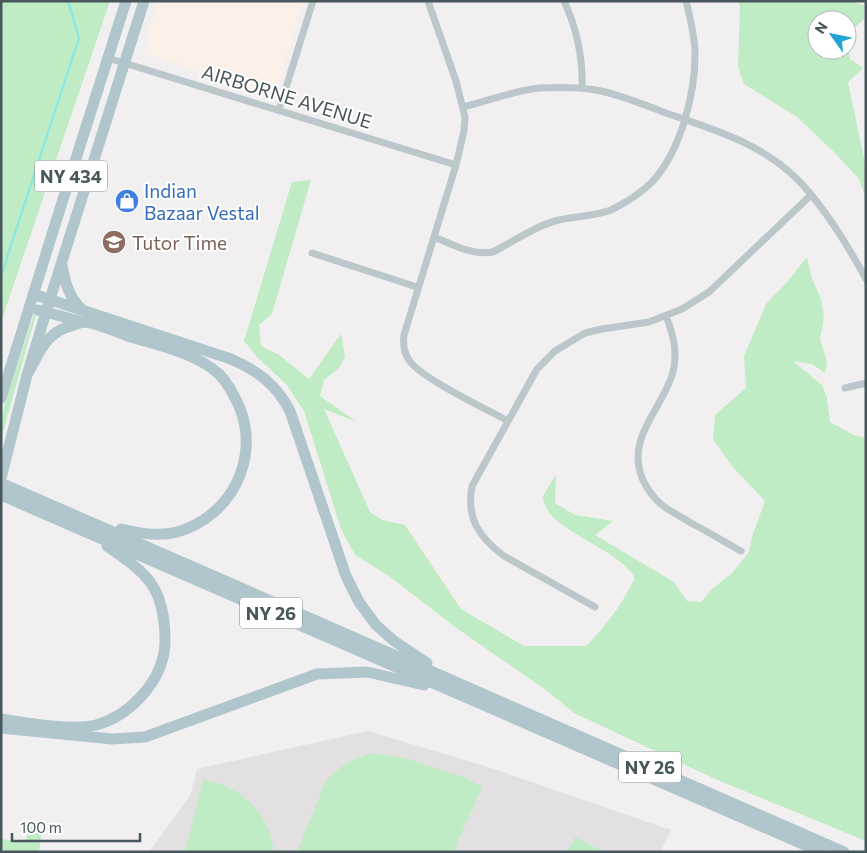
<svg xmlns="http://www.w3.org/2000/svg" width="867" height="853" font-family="Commissioner,sans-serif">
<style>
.commercial{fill:#fbf1e9}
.education{fill:#e2e0e1}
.green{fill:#c0ecc5}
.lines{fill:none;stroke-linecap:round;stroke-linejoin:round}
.stream{stroke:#8fe7e1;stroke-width:2.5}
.street{stroke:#bbc7cb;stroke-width:7}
.primary{stroke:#b0c6cc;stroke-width:11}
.labels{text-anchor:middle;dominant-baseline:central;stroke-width:4;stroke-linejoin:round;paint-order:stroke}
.shield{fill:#fff;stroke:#7f898c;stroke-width:1}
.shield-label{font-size:18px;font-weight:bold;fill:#48575b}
.street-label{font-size:19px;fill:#48575b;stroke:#fff}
.shop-label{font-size:19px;fill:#366cbe;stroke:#fff;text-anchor:start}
.education-label{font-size:19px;fill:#785e54;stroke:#fff;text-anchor:start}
</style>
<rect width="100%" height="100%" fill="#f1efef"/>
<path class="commercial" d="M 157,1 L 304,1 L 275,97 L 144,53 Z"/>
<path class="education" d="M 368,731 L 488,767 L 671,830 L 660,852 L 149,852 L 190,796 L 197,769 Z"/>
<path class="green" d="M 1,1 L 110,1 L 1,322 Z
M 738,1 L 848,1 L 864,5 L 864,19 L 847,34 L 847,20 L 817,20 L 817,50 L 847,50 L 847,39 L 850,59 L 863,68 L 848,82 L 866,168 L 865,196 L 859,179 L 834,152 L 797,117 L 744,84 L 738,67 L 740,7 Z
M 311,180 L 272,314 L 259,325 L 261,346 L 279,355 L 309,379 L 341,334 L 345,356 L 339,368 L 324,380 L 320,396 L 357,422 L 324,409 L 370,512 L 382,520 L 405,525 L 461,609 L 524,646 L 586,646 C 607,625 622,604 635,578 C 619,551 574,539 551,515 C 547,511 545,503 542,498 L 556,474 L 555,503 L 575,515 L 613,521 L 595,535 L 674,582 L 687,601 L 701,602 L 712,589 L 732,573 L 749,552 L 752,537 L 765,501 L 731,465 L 713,439 L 715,415 L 746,388 L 744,356 L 766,304 L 787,282 L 807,257 L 812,279 L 821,299 L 824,317 L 820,339 L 827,362 L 825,373 L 812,364 L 793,361 L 822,385 L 827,398 L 830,422 L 854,435 L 866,438 L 866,841 L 713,778 L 574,713 L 550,693 L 455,627 L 389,576 L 355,555 L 341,529 L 304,411 L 286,384 L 258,358 L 244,341 L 292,182 Z
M 34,314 L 36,315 L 1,439 L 1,419 L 4,407 Z
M 372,753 L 404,758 L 466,778 L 482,787 L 453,852 L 297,852 L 325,783 C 336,767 355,758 372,753 Z
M 203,780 C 241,786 269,812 274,852 L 185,852 Z
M 29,827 L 42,829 L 39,852 L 1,852 L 1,839 L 26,842 Z
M 575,837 L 604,852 L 567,852 Z"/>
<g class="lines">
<path class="stream" d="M 1,276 L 79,38 L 68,1"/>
<path class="street" d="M 428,1 L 456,81 L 465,117 L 464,131 L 456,165 L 404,335 C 403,343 404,353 409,360 C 420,378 487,409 508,421
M 564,1 C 577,29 583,58 582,88
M 108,58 L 456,165
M 463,107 C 488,101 515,90 540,88 C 560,87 582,87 601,91 C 623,96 645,105 666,113 C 712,129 761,143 797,179 C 823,205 848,246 866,279
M 279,110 L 313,1
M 434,237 C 452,244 473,256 493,252 C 513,242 533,227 555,221 C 573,216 593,217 611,210 C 625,203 640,194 652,182 C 681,151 696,92 695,50 C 694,33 690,17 686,1
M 312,253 L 417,287
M 666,316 C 673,334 678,352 673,372 C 663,409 626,436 642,478 C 647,489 653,498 662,505 C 671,512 682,517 691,523 C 708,532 725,542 741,551
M 845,388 L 866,383
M 595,607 L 504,556 C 479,537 466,519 472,486 L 537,369 L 555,351 L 585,333 L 602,329 L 649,322 L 682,309 L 709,292 L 811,195"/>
<path class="primary" d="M 62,265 C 65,283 69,297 82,310
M 33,294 L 231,359 C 258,371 276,384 290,411 L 346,576 L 359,602 L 376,625 L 394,641 L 427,663
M 38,310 L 83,322
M 27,375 C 40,352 46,331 74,325 C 77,324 81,322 85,322 C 96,323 117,332 128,336 C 159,346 194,352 219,374 C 228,383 234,395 239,406 C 261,458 231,517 177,532 C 158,537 139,533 121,529
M 1,398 L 59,212 L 126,1
M 1,478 L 27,375 L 46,312 L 144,1
M 1,483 L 844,852
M 1,495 L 821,852
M 1,719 C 27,723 72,731 96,725 C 129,716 158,685 164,653 C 166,640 165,627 163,615 C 161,603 157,592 151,583 C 139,567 122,557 107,546
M 1,728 L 112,739 L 145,737 L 317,674 L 367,672 L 424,685"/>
</g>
<defs>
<g id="shop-disc" transform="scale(1.25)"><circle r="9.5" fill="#3f7fe0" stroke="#fff"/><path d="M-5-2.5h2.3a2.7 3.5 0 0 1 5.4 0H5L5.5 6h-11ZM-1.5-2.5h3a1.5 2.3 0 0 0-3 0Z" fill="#fff"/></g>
<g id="school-disc" transform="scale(1.25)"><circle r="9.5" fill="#8d6e63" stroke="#fff"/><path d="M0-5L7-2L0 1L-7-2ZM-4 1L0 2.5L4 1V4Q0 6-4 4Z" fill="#fff"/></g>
</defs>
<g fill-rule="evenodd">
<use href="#shop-disc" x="127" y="201"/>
<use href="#school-disc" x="114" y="242"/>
</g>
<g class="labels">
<g class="shield">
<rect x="35" y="160.5" width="72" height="31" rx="4"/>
<rect x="240" y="597.5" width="62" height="31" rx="4"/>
<rect x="619" y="751.5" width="62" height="31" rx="4"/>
</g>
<g class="shield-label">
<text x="71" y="176">NY 434</text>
<text x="271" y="613">NY 26</text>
<text x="650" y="767">NY 26</text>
</g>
<g class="street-label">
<text transform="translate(287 96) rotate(17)">AIRBORNE AVENUE</text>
</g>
<g class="shop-label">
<text x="144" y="190">Indian<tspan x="144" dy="22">Bazaar Vestal</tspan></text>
</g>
<g class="education-label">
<text x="132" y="242">Tutor Time</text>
</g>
</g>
<rect width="867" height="853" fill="none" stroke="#48575b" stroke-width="5"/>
<g transform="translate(832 35) rotate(303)"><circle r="24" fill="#ffffff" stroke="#b6bcbd"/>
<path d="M0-4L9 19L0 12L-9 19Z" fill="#24a3d6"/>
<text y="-8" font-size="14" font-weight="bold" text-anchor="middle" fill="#48575b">N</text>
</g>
<path d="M12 833v8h128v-8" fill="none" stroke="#48575b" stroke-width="2.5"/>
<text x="20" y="833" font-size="15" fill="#48575b" stroke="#ffffff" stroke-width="4" paint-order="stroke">100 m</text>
</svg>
